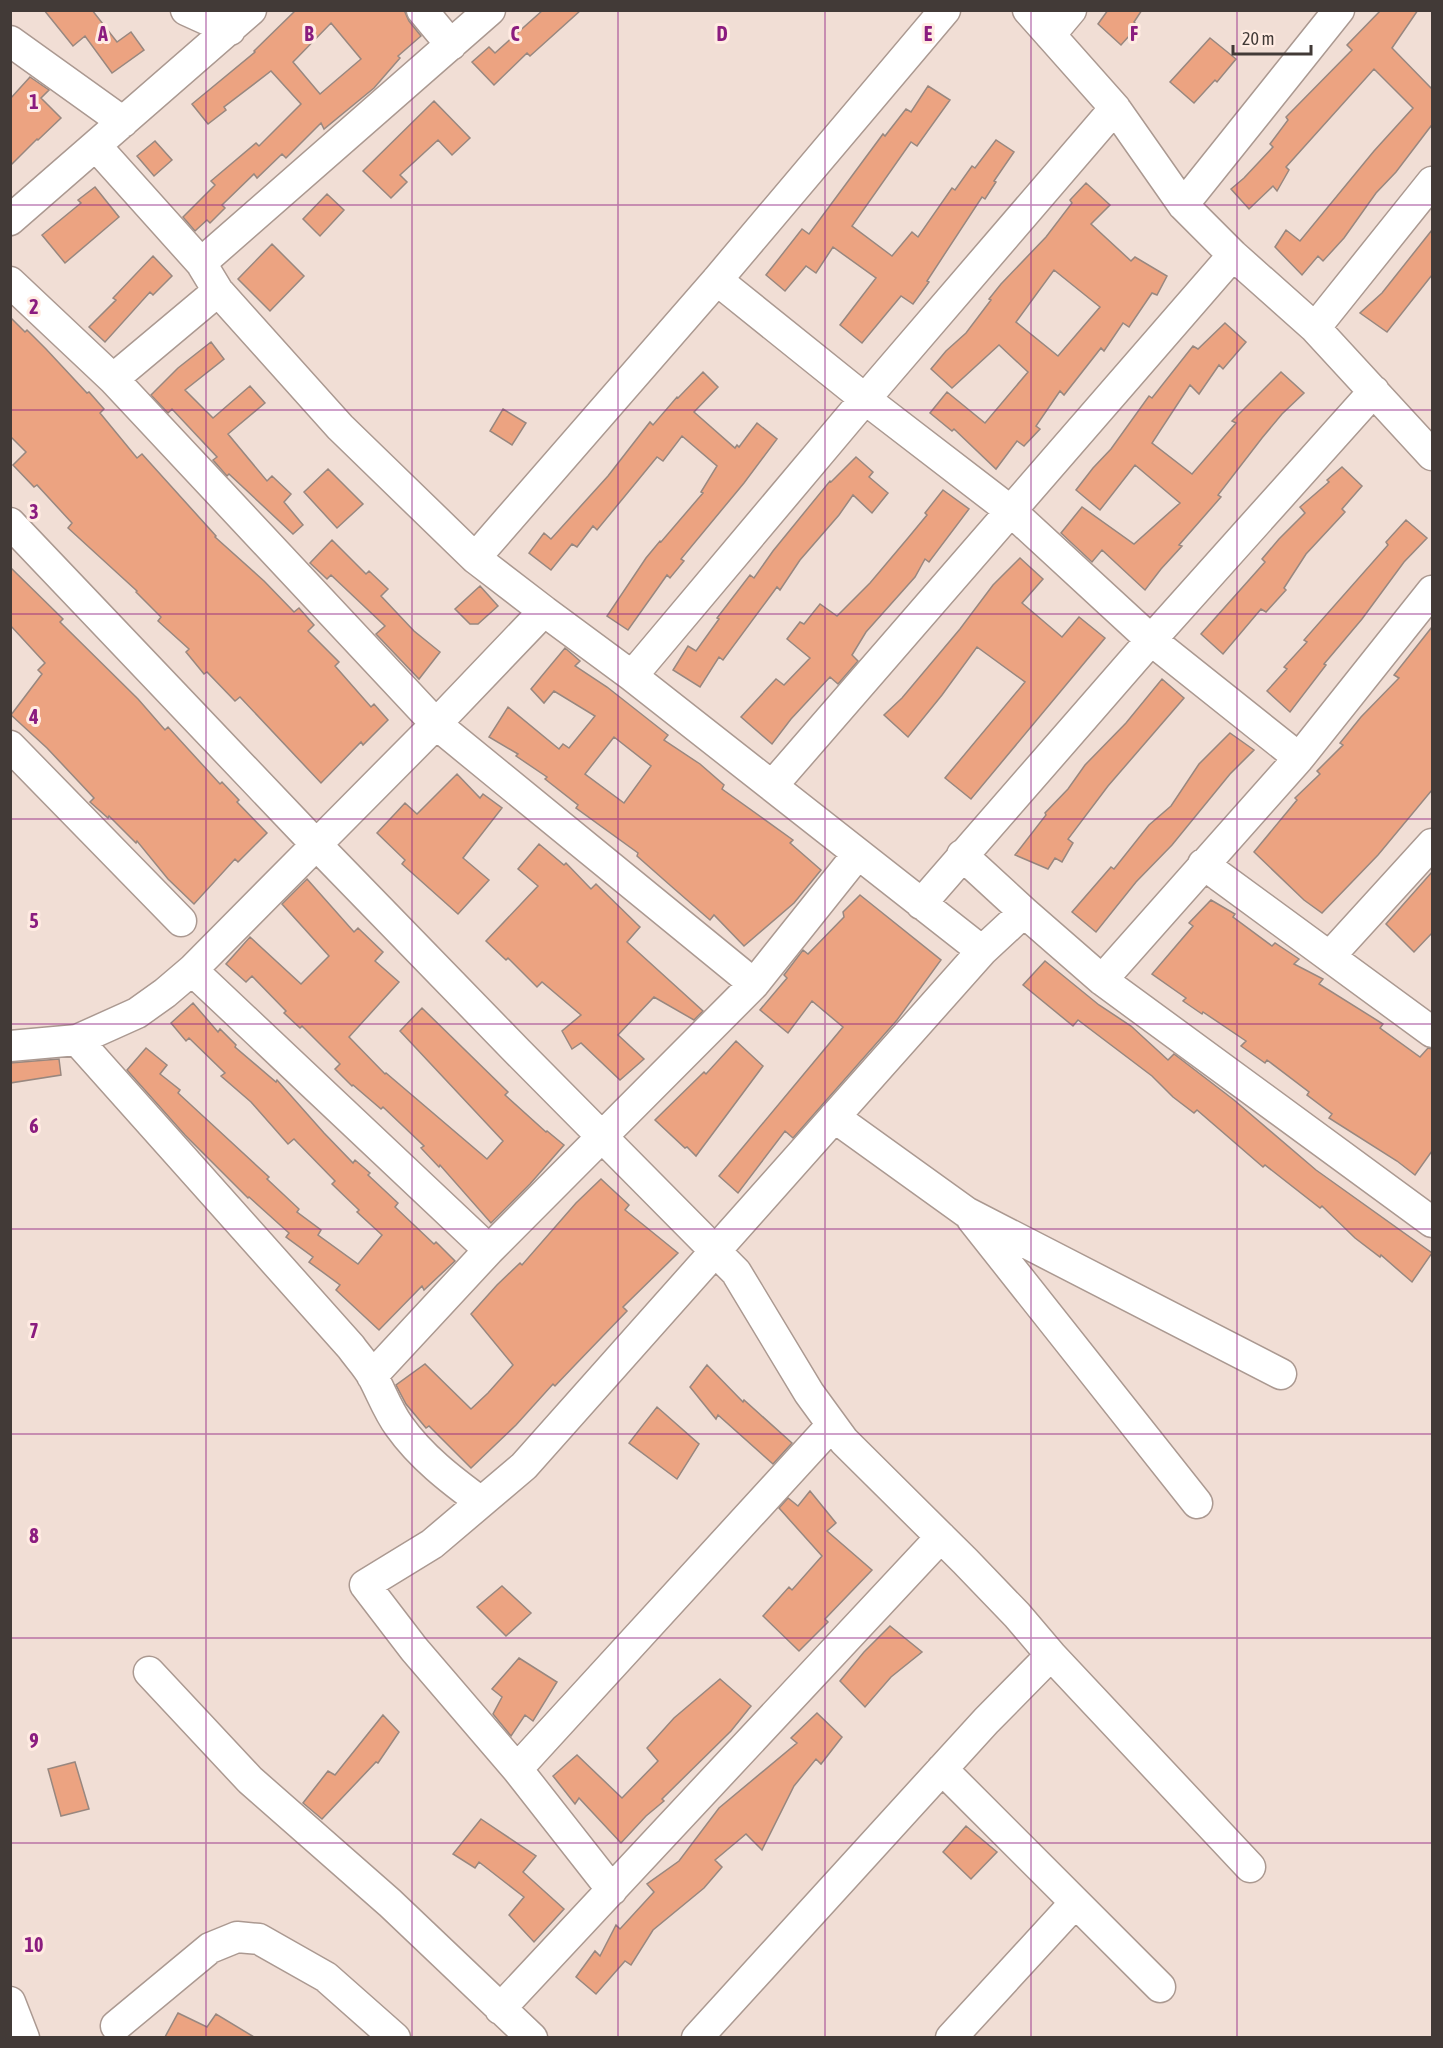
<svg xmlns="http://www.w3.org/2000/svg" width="1443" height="2048" font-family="'Asap Condensed',sans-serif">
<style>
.building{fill:#eca381;stroke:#98877f;stroke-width:1.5;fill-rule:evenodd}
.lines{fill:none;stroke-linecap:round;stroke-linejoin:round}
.street-casing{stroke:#ab9991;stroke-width:33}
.street{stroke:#fff;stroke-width:30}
.grid{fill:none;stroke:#8b1c7f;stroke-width:1.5;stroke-opacity:0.55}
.grid-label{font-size:20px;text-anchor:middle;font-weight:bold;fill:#8b1c7f;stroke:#ffebe2;stroke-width:6;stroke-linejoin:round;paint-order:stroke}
</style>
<rect width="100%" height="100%" fill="#f1ded5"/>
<path class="building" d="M 44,10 L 92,10 L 117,42 L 131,32 L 144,50 L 112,73 L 85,36 L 73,46 Z
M 296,10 L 404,10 L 409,21 L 421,36 L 398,56 L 400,58 L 374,88 L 324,129 L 321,123 L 286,158 L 282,154 L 257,178 L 254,174 L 222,205 L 225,208 L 210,223 L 207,220 L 195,231 L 183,217 L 215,185 L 211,181 L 256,143 L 259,146 L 301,104 L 271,71 L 224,107 L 226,110 L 208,124 L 192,104 L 255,52 L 254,51 ZM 331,23 L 361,59 L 320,94 L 293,62 Z
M 543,10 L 581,10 L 530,56 L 527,53 L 494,85 L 472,62 L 489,47 L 495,53 Z
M 1108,10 L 1142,10 L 1134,22 L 1138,26 L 1121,45 L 1098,24 Z
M 1381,10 L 1418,10 L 1392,48 L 1431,88 L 1432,86 L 1432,128 L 1431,126 L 1396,172 L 1376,193 L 1344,238 L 1323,261 L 1318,256 L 1302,275 L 1275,247 L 1286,230 L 1300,241 L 1374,151 L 1413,108 L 1374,69 L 1286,167 L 1289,170 L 1277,191 L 1273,186 L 1249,209 L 1231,189 L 1244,178 L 1273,147 L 1270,144 L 1288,120 L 1286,117 L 1352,50 L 1347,45 Z
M 1210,38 L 1236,59 L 1217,82 L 1215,80 L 1194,103 L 1170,82 Z
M 30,77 L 49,90 L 41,98 L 61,118 L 38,140 L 37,139 L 10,166 L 10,99 Z
M 928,86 L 950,100 L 917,146 L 911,142 L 852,226 L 892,256 L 912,232 L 918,237 L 952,188 L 955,190 L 972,166 L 975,168 L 996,140 L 1014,152 L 994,181 L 996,182 L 985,199 L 982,197 L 927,281 L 929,282 L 913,304 L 901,296 L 862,343 L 840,325 L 876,278 L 833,247 L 816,273 L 806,266 L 785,291 L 766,275 L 802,229 L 809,234 L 883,134 L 885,136 L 906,109 L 911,112 Z
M 434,101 L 470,138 L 452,155 L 438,140 L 400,175 L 407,182 L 391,198 L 363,171 Z
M 155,141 L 172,160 L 154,176 L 137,156 Z
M 1086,183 L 1110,205 L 1091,224 L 1131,261 L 1135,257 L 1167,276 L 1157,295 L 1152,293 L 1129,327 L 1123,323 L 1104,351 L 1101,348 L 1064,395 L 1060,391 L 1036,426 L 1040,429 L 1024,446 L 1017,441 L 996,469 L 954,429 L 952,431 L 930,413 L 947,392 L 985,423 L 1028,372 L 999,345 L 952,388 L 931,369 L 946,351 L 966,333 L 991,300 L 989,299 L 1001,284 L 1046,237 L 1072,203 L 1070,200 ZM 1054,270 L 1100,307 L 1058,356 L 1016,322 Z
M 95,187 L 119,217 L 65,263 L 42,235 L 81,203 L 78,200 Z
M 327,194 L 344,210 L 320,236 L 303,219 Z
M 1432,230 L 1432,275 L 1387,332 L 1360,313 L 1382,293 Z
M 272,244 L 304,276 L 270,311 L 238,279 Z
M 153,256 L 172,276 L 153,295 L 150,292 L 105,342 L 89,327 L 116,300 L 113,298 Z
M 10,317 L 25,332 L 27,330 L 46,349 L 87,393 L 89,392 L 104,409 L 100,413 L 137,458 L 142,454 L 216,536 L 215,537 L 264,581 L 294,612 L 299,608 L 314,625 L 308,631 L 339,662 L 335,666 L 371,707 L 374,704 L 388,720 L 363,745 L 361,742 L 321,783 L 240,697 L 235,701 L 207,672 L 204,674 L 186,652 L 189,649 L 158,621 L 161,617 L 136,592 L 137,591 L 68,528 L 72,523 L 37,485 L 34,487 L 13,465 L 26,452 L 10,436 Z
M 1225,323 L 1246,342 L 1223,369 L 1219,365 L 1199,394 L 1190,385 L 1152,443 L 1192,474 L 1236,423 L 1232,421 L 1281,372 L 1304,393 L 1282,414 L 1262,438 L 1218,495 L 1221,497 L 1179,545 L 1182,546 L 1161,569 L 1145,590 L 1102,550 L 1092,562 L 1061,533 L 1082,507 L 1134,544 L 1180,503 L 1135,465 L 1100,510 L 1076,490 L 1093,468 L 1111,449 L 1149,396 L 1152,398 L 1193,346 L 1198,349 Z
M 211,342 L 224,359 L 185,390 L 213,418 L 250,386 L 265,403 L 228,434 L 267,481 L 272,476 L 291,494 L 284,502 L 303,525 L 293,534 L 229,474 L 227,476 L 213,460 L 217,457 L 172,409 L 168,413 L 151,395 L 178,368 Z
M 703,372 L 718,387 L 694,412 L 735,448 L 737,445 L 739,447 L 757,423 L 777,439 L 744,483 L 681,559 L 684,561 L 670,578 L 667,575 L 628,630 L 607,616 L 646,558 L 660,541 L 661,542 L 703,493 L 701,492 L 717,466 L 682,436 L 663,461 L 657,457 L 597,530 L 593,526 L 577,547 L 572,544 L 551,570 L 529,553 L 544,533 L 551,539 L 608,476 L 650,422 L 653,425 L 677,397 L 678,398 Z
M 503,409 L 526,423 L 512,445 L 490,431 Z
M 856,457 L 873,472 L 869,477 L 888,493 L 872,513 L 853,495 L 839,515 L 800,560 L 780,590 L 777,587 L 723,660 L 719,657 L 700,687 L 673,670 L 688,646 L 696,651 L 719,619 L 717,618 L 750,575 L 754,578 L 773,551 L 830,481 L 831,482 Z
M 1342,467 L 1362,486 L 1342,509 L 1345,512 L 1306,554 L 1284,588 L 1286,590 L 1266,612 L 1261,609 L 1223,654 L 1201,634 L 1265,562 L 1262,559 L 1279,539 L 1305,513 L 1300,507 L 1329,482 L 1327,480 Z
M 328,469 L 363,504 L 337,528 L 304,492 Z
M 943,490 L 969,509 L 929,562 L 925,559 L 915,577 L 866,632 L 852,655 L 858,661 L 838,684 L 830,677 L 791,719 L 772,744 L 741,717 L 776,679 L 784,685 L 810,658 L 787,639 L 800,622 L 804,624 L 820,604 L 837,616 L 870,583 L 908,538 L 927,515 L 925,513 Z
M 1406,520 L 1427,538 L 1404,562 L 1362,619 L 1324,664 L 1326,665 L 1290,712 L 1267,691 L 1287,669 L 1284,667 L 1307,642 L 1304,640 L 1388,545 L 1386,542 Z
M 332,540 L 366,574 L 369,571 L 388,589 L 381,596 L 414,631 L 440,652 L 419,679 L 376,634 L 385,626 L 331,575 L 327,579 L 310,563 Z
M 1020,558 L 1043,579 L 1022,603 L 1062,637 L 1079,617 L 1105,638 L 971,799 L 945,778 L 1025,682 L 977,647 L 942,695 L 908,737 L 884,715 L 902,698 L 960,629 L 993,585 Z
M 10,567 L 63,619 L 60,622 L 138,699 L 165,730 L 168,727 L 220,784 L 222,782 L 239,800 L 237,802 L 267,833 L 238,862 L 235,859 L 194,904 L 168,879 L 137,841 L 136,843 L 109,816 L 108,818 L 90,802 L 94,798 L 47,748 L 11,715 L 42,674 L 38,670 L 45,663 L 10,625 Z
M 480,586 L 498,606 L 478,624 L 470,624 L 455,609 Z
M 1432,627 L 1432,790 L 1378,855 L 1322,913 L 1304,900 L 1254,852 L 1297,800 L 1295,798 L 1320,774 L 1317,771 L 1343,745 L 1340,743 L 1361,717 L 1399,678 L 1394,675 Z
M 565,648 L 580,661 L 575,666 L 607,687 L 668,735 L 664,740 L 700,764 L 724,785 L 722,789 L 793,840 L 790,843 L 821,870 L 794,903 L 744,946 L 714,915 L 710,920 L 671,886 L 637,856 L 638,853 L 576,808 L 578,805 L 545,779 L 547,777 L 516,756 L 518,754 L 489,737 L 508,707 L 559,749 L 563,744 L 569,748 L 595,716 L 554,691 L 544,703 L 531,689 ZM 614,737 L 651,766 L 624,803 L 585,774 Z
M 1162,679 L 1184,698 L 1108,786 L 1068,839 L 1073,843 L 1062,862 L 1055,858 L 1048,869 L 1015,855 L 1046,815 L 1045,813 L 1068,789 L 1085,765 L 1126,723 Z
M 1230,733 L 1254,750 L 1230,774 L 1172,845 L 1136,882 L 1096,932 L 1072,912 L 1111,867 L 1114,869 L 1149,825 L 1171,806 L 1199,764 Z
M 457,774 L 480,798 L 483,794 L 502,808 L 463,858 L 489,880 L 458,914 L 402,864 L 405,860 L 377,833 L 405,803 L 417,814 Z
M 539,844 L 564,865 L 566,863 L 591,889 L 596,884 L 640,927 L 627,942 L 703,1011 L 694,1020 L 654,997 L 618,1035 L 644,1059 L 620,1080 L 581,1043 L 572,1049 L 562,1031 L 581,1015 L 542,982 L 537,987 L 508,958 L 506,960 L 486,941 L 538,886 L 518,869 Z
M 1432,872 L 1432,933 L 1414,952 L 1386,924 Z
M 307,879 L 354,932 L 358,928 L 383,952 L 375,961 L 399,982 L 349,1037 L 385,1074 L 386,1073 L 487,1159 L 503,1141 L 400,1031 L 422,1008 L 508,1092 L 505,1095 L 546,1132 L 547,1131 L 564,1145 L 530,1184 L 491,1223 L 440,1165 L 439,1167 L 421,1148 L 424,1146 L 383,1107 L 381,1109 L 353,1085 L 352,1086 L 335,1069 L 340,1064 L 302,1026 L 300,1028 L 284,1013 L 286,1011 L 252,976 L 246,982 L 226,964 L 250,937 L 301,984 L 329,956 L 282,904 Z
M 860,895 L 941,960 L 897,1020 L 793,1138 L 785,1131 L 738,1193 L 719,1176 L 843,1027 L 812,1001 L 788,1033 L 760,1010 L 787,978 L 784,975 L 803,950 L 808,954 L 844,917 L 843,912 Z
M 1211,900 L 1235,914 L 1233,917 L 1272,946 L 1275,943 L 1299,959 L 1294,964 L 1323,979 L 1319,984 L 1383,1024 L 1380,1028 L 1420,1057 L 1428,1048 L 1432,1049 L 1432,1151 L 1415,1175 L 1397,1161 L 1329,1118 L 1332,1114 L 1307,1095 L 1309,1092 L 1267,1060 L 1265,1063 L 1241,1046 L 1246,1041 L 1203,1012 L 1202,1014 L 1183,1001 L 1186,998 L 1152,974 L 1193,926 L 1189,923 Z
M 1045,961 L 1099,1005 L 1131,1026 L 1168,1060 L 1174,1054 L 1234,1100 L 1316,1170 L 1432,1253 L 1412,1282 L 1381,1255 L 1380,1257 L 1355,1238 L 1322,1206 L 1320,1208 L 1265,1165 L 1263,1167 L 1197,1110 L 1194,1113 L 1173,1097 L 1152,1076 L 1078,1020 L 1073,1026 L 1023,985 Z
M 193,1003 L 218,1032 L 220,1029 L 236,1045 L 235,1047 L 276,1082 L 277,1080 L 324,1133 L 353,1163 L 355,1160 L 370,1173 L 368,1175 L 398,1203 L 395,1207 L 434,1244 L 436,1242 L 455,1261 L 424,1290 L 422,1286 L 379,1330 L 336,1290 L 340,1285 L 309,1262 L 313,1257 L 286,1237 L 289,1233 L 249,1197 L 248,1198 L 185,1135 L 127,1070 L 146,1048 L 167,1065 L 160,1074 L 180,1090 L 178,1093 L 269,1177 L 267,1179 L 299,1209 L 297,1212 L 321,1230 L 318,1235 L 358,1264 L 382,1235 L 357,1212 L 359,1210 L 332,1184 L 335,1181 L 294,1139 L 288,1144 L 251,1102 L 221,1076 L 225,1073 L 189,1038 L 186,1041 L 171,1023 Z
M 736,1041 L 763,1066 L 696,1156 L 687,1147 L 685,1148 L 655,1120 L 704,1072 L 706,1074 Z
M 59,1059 L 61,1075 L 10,1083 L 10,1063 Z
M 601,1179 L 629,1205 L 625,1210 L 678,1253 L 623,1307 L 627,1311 L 575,1365 L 555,1386 L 553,1384 L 516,1425 L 471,1468 L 429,1426 L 426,1428 L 406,1404 L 396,1385 L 425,1364 L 471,1409 L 488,1393 L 513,1365 L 471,1314 L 497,1285 L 520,1263 L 522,1265 L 576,1203 Z
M 707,1365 L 743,1402 L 744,1400 L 792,1443 L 773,1464 L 718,1415 L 716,1419 L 690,1387 Z
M 657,1407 L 699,1444 L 677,1479 L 629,1443 Z
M 810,1491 L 836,1523 L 827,1531 L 872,1570 L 825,1619 L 828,1622 L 799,1651 L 763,1616 L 789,1587 L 792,1590 L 822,1556 L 779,1508 L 788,1498 L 798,1506 Z
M 502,1586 L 531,1613 L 506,1636 L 477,1607 Z
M 890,1626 L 922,1652 L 891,1677 L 865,1707 L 840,1681 L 864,1652 Z
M 519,1658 L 557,1682 L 533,1721 L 525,1715 L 511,1736 L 493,1714 L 502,1697 L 492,1689 Z
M 720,1679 L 751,1706 L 731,1731 L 662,1799 L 664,1801 L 646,1816 L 621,1843 L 579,1798 L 575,1804 L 553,1776 L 577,1755 L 622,1798 L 658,1761 L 647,1748 L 674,1718 Z
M 817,1713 L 842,1737 L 821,1764 L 816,1759 L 794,1786 L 762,1850 L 746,1834 L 715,1860 L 722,1867 L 704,1888 L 653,1930 L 631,1965 L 625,1961 L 596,1994 L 576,1977 L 595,1951 L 600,1956 L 616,1925 L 620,1929 L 654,1892 L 647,1884 L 679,1861 L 719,1808 L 797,1743 L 791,1738 Z
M 383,1715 L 399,1732 L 378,1763 L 376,1762 L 322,1819 L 303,1803 L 328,1771 L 335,1775 Z
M 75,1762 L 89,1809 L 61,1816 L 48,1769 Z
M 481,1819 L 536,1856 L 523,1872 L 564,1909 L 534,1942 L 509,1915 L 524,1897 L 479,1862 L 475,1868 L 453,1854 Z
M 966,1826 L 997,1852 L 971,1879 L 943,1852 Z
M 178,2013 L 207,2027 L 216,2014 L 254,2037 L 165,2037 Z"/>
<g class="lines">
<g class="street-casing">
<path id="street" d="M 186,10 L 230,30
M 422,10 L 451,45
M 1028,10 L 1115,108 L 1183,205 L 1233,255 L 1315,328 L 1432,455
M 1050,35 L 1071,10
M 10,41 L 123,122
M 96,146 L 201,263 L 218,291 L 340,427 L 475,558 L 544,611
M 1183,205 L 1339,10
M 10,220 L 251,10
M 201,263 L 490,10
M 717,280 L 865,399 L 1012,512 L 1151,640 L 1299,758
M 10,282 L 113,379 L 436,724 L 754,984
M 1315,328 L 1432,182
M 113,379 L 218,291
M 10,523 L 308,836 L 517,1051 L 736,1272 L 809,1393 L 844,1441 L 965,1561 L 1017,1615 L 1051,1655 L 986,1721 L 697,2038
M 475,558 L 717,280 L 945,10
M 632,676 L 865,399 L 1115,108
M 10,746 L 181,921
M 772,786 L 1233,255
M 962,855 L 1024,912
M 1203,864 L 1432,1032
M 921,904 L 1151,640 L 1374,391
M 982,951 L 1024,912 L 1102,980 L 1432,1222
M 1330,956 L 1432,844
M 192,970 L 489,1250
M 1102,980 L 1299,758 L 1432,591
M 77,1040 L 351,1347 C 358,1357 367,1366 373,1377 C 382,1394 388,1411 399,1426 C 421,1457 451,1480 481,1502
M 10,1046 L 77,1040 L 137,1013 L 165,993 L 192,970 L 317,844 L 436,724 L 544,611 L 632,676 L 982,951 L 524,1466 L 432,1544 L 365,1585 L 414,1649 L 517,1769 L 612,1890
M 834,1117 L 966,1212 L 1281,1374
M 972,1219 L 1197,1503
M 372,1376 L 489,1250 L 754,984 L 857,855
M 1051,1655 L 1250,1867
M 149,1672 L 250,1780 L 390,1903 L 532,2038
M 517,1769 L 832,1425
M 942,1769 L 1160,1987
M 10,2002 L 24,2038
M 500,2009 L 941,1537
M 116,2026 L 210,1948 L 237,1937 L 259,1939 L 326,1977 L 395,2038
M 951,2038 L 1074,1904"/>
</g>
<use href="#street" class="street"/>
</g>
<path class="grid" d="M 206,10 L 206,2038M 412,10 L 412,2038M 618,10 L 618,2038M 825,10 L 825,2038M 1031,10 L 1031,2038M 1237,10 L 1237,2038M 10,205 L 1432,205M 10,410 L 1432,410M 10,614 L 1432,614M 10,819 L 1432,819M 10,1024 L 1432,1024M 10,1229 L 1432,1229M 10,1434 L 1432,1434M 10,1638 L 1432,1638M 10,1843 L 1432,1843"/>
<g class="grid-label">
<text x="103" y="41">A</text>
<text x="309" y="41">B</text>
<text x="515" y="41">C</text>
<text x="722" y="41">D</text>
<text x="928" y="41">E</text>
<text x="1134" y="41">F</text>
<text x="34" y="109">1</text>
<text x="34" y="314">2</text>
<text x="34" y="519">3</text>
<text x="34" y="724">4</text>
<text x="34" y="928">5</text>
<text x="34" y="1133">6</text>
<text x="34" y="1338">7</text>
<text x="34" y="1543">8</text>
<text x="34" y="1748">9</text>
<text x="34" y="1952">10</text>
</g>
<rect width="1443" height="2048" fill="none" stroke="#423a37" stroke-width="24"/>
<path d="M1233 45v9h78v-9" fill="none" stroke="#423a37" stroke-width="3"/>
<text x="1242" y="45" font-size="18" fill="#423a37" stroke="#ffebe2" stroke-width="4.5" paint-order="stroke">20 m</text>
</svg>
